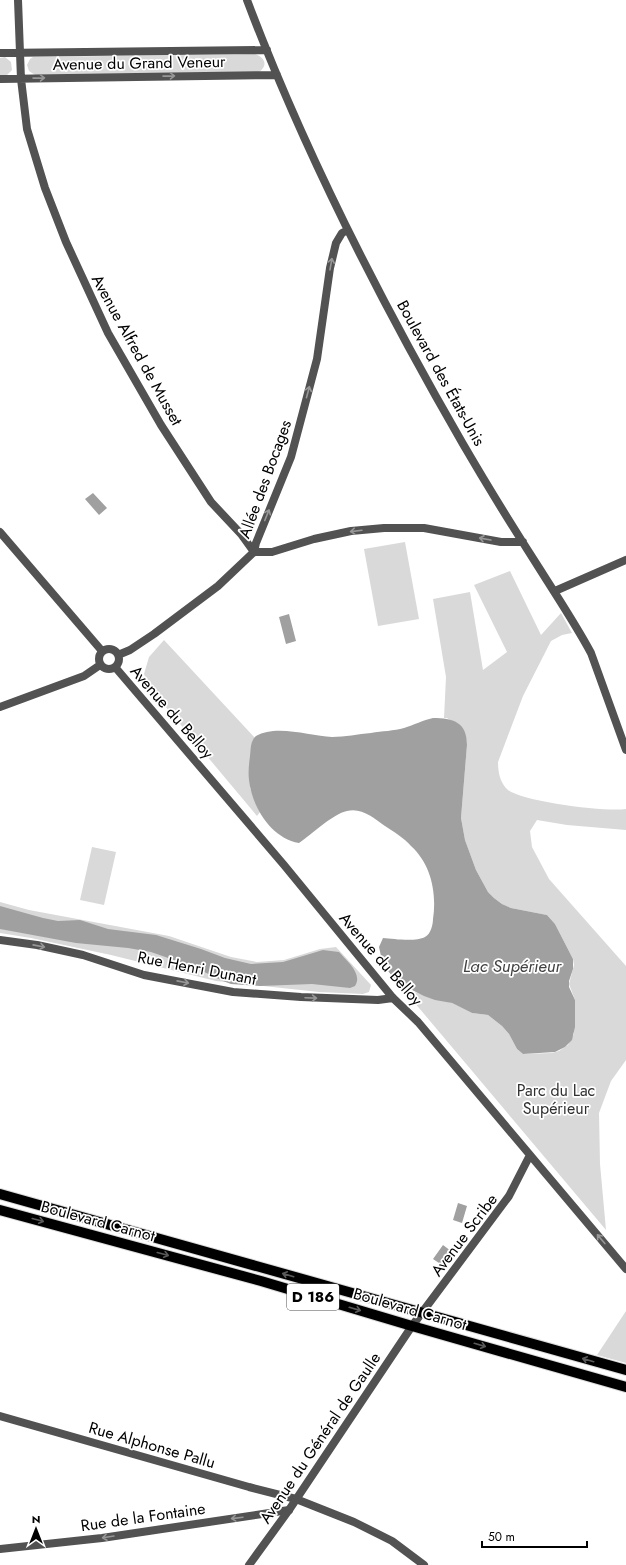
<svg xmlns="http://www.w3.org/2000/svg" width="626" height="1565" font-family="Jost,sans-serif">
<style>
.green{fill:#d9d9d9}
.water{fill:#a0a0a0}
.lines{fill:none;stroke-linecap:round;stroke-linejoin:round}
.primary-casing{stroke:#dbdbdb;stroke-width:12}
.minor{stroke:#525252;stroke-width:8}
.tertiary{stroke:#525252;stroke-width:8}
.primary{stroke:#000;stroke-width:10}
.oneway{stroke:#979797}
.oneway2{stroke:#595959}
.labels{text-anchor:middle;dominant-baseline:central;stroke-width:3.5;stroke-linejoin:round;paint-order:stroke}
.shield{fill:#fff;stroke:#4c4c4c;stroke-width:1}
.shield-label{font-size:15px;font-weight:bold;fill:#000}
.street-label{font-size:16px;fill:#000;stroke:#fff}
.park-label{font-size:16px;fill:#303030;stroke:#fff}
.water-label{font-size:17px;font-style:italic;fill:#414141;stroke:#fff}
</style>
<rect width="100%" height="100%" fill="#fff"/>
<path class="green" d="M 255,54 C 264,57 269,65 259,72 L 35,75 L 29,71 L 27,65 L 30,59 L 33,57 Z
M 5,57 L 11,62 L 12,70 L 7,75 L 0,75 L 0,58 Z
M 405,542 L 419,619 L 378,626 L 364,549 Z
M 510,571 L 541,635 L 561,613 L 572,633 L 562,635 L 551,641 L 523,696 L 498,762 C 498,772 500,783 508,790 C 524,802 606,812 626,809 L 626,830 L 567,825 L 537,820 L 530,831 L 532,847 L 549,879 L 626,966 L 626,1060 L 611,1081 L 599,1113 L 600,1164 L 606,1230 L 398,983 L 411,991 L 452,1003 L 472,1013 L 488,1015 L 502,1026 L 509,1034 L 517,1049 L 523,1054 L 552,1053 L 559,1051 L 568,1045 L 574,1034 L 575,1000 L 569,984 L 574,965 L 573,959 L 555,924 L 547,915 L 511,908 L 502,904 L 494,898 L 488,892 L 476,870 L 465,840 L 461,818 L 467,745 C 467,731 457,726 447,718 L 444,718 L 446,677 L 433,599 L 470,592 L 483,670 L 507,652 L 474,585 Z
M 164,640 L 255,738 L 252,741 L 250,788 L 260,812 L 257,816 L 150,688 L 144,674 L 149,657 Z
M 92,847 L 116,852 L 104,905 L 80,900 Z
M 0,902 L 29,910 L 169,936 L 231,957 L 257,962 L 284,960 L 320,949 L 336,947 L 371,985 L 369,992 L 363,994 L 319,992 L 216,981 L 111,955 L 31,938 L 0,933 Z
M 626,1311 L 626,1363 L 597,1355 Z"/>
<path class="water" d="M 93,493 L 107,508 L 99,515 L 85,499 Z
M 289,614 L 296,641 L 286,644 L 279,617 Z
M 433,718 C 453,718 467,722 467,745 L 461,818 L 465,840 L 476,870 L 488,892 L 494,898 L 502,904 L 511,908 L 547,915 L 555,924 L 573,959 L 573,969 L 569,981 L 569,987 L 575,1000 L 575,1027 L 572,1040 L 565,1047 L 555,1052 L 523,1054 L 517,1049 L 509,1034 L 502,1026 L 488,1015 L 472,1013 L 452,1003 L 435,1000 L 424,996 L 398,983 L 383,965 L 379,947 L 383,938 C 394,939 416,942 425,937 C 431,934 433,924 433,919 C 437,893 431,864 411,846 C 404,838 394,832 385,826 C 374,818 361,807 347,811 C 333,814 312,834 299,843 C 271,838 252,807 249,780 C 248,772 249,764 250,756 C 251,749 250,741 256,736 C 276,724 311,736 332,737 C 345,737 358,734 371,733 C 382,731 394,731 404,728 C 414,725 423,720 433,718 Z
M 0,906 L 43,918 L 58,921 L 80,920 L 108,929 L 156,935 L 201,949 L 225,958 L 251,964 L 283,962 L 323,950 L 339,952 C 347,961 363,974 355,986 L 350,988 L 312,984 L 260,986 L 231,984 L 223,981 L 194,967 L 151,952 L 128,948 L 76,943 L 0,929 Z
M 458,1203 L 467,1206 L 462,1223 L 453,1220 Z
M 443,1245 L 451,1251 L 442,1265 L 433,1259 Z"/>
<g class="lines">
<g class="primary-casing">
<path id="primary" d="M 0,1194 L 626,1370
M 0,1210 L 261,1281 L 412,1326 L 626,1387"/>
</g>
<path class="minor" d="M 18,0 L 21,79 L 27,129 L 45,188 L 66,242 L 108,333 L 161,425 L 211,502 L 241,534 L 254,552
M 247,0 C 305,154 381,302 463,444 C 488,487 514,529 541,571 C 558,598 576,625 591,653 L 626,750
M 0,53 L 267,50
M 0,79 L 277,75
M 0,532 L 102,651
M 254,552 L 272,552 L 314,539 L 351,531 L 384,528 L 424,528 L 501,542 L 523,542
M 555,591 L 626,560
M99 659a10 10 0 1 1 20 0a10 10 0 1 1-20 0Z
M 118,655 L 130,650 L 154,634 L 218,586 L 254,552 L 256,543 L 291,457 L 317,359 L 330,268 L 336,243 L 342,233 L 348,230
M 115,667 L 284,865 L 393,998 L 418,1022 L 626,1269
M 0,707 L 84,676 L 100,665
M 0,940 L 37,945 L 83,955 L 144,975 L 233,992 L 301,997 L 378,1000 L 393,998
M 412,1326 L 509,1196 L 530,1155
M 0,1416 L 249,1487 L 296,1499 L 354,1522 L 392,1541 L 424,1565
M 0,1549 L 102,1538 L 289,1510"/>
<path class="tertiary" d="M 249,1565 L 289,1510 L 412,1326"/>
<use href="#primary" class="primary"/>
</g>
<defs><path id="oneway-shaft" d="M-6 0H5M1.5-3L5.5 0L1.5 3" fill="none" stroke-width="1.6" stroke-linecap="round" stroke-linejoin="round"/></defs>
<g class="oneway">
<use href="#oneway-shaft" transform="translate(169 76) rotate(-1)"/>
<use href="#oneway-shaft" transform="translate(39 78) rotate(-1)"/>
<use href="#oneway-shaft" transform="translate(331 264) rotate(-80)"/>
<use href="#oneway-shaft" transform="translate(308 392) rotate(-75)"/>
<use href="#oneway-shaft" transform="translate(267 515) rotate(-68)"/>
<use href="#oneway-shaft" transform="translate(356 531) rotate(173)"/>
<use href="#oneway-shaft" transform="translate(485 539) rotate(-170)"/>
<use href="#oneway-shaft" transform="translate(39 946) rotate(11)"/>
<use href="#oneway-shaft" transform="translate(183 982) rotate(11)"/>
<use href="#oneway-shaft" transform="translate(311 998) rotate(2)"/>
<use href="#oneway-shaft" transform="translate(601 1239) rotate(-130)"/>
<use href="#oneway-shaft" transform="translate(237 1518) rotate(173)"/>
<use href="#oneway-shaft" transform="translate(108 1537) rotate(171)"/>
</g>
<g class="oneway2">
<use href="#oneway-shaft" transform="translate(38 1220) rotate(15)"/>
<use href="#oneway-shaft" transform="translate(163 1254) rotate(15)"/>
<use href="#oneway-shaft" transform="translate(288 1275) rotate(-164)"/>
<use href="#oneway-shaft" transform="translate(355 1309) rotate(16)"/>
<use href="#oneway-shaft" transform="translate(480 1345) rotate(16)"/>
<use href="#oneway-shaft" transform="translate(588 1360) rotate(-164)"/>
</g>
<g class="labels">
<rect class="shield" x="287" y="1284" width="52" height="26" rx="3"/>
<g class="shield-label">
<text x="313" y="1297">D 186</text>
</g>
<g class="street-label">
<text transform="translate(139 63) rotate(-1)">Avenue du Grand Veneur</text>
<text transform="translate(137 350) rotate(61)">Avenue Alfred de Musset</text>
<text transform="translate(441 373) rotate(61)">Boulevard des États-Unis</text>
<text transform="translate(265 479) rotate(-70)">Allée des Bocages</text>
<text transform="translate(172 712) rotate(49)">Avenue du Belloy</text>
<text transform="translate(381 959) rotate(49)">Avenue du Belloy</text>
<text transform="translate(197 968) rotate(11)">Rue Henri Dunant</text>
<text transform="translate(98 1221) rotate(15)">Boulevard Carnot</text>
<text transform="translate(464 1235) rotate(-53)">Avenue Scribe</text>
<text transform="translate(410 1309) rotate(16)">Boulevard Carnot</text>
<text transform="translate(320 1438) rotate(-56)">Avenue du Général de Gaulle</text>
<text transform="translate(152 1445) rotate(16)">Rue Alphonse Pallu</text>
<text transform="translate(143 1517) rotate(-8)">Rue de la Fontaine</text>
</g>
<g class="park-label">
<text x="556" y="1090">Parc du Lac<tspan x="556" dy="18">Supérieur</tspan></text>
</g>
<g class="water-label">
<text x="512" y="966">Lac Supérieur</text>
</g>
</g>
<g transform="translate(36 1529)" stroke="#ffffff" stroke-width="3" paint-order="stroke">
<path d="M0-3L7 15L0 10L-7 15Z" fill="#000000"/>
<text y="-6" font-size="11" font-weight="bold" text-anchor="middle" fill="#000000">N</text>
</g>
<path d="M482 1541v6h105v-6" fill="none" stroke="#000000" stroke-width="2"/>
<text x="488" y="1541" font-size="12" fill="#000000" stroke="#ffffff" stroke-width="3" paint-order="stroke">50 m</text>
</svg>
